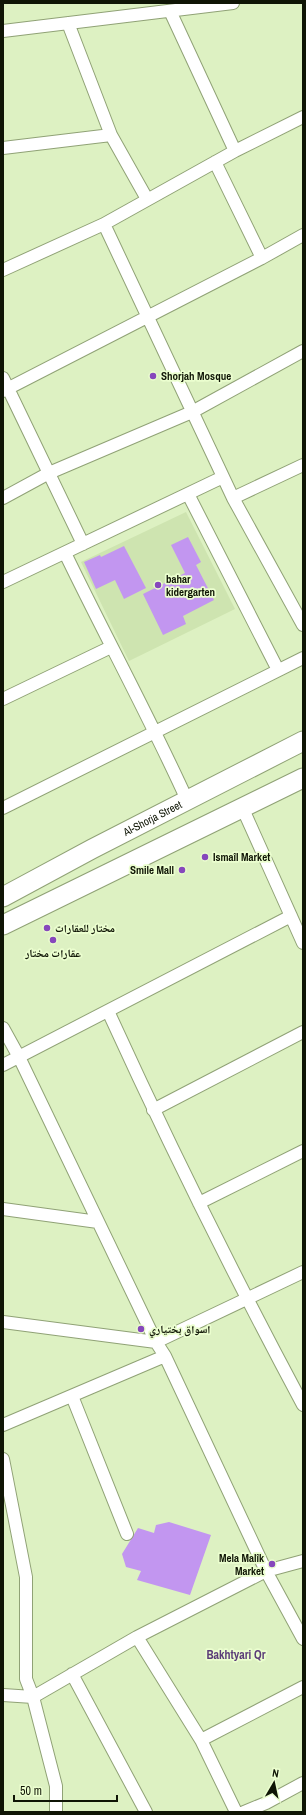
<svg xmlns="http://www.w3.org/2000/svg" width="306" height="1815" font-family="'Archivo Narrow','Noto Naskh Arabic',sans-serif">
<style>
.built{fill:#cee4b0}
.building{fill:#c296f0}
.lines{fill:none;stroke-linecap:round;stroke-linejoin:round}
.minor-casing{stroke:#90a276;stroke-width:14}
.primary-casing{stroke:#90a276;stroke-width:21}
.minor{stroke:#fff;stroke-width:12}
.primary{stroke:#fff;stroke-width:19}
.poi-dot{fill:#8647bc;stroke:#ebfecf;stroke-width:1.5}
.labels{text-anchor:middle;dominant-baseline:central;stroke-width:3.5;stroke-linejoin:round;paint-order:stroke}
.poi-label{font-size:11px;font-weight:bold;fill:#0f1505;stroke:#ebfecf;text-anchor:start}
.street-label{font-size:11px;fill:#0f1505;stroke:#ebfecf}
.neighbourhood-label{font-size:12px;font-weight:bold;fill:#5b3d78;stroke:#ebfecf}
</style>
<rect width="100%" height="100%" fill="#ddf1c2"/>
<path class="built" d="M 186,512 L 235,609 L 129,661 L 81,562 Z"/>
<path class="building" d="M 188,537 L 201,562 L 196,565 L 214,600 L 183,616 L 186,624 L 163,635 L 143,594 L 185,573 L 171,545 Z
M 124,546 L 146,588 L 124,599 L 115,580 L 96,589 L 84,562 L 100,555 L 101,557 Z
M 169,1522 L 211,1535 L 190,1595 L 137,1580 L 141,1571 L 126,1567 L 122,1554 L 138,1528 L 154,1533 L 156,1525 Z"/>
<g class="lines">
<g class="minor-casing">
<path id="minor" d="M 170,11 L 235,151
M 68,23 L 111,135 L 147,199
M 3,31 L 233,3
M 3,148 L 111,135
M 215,162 L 262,258
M 104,224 L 233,498 L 303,625
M 3,270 L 104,224 L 235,151 L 303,117
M 3,378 L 83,544
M 3,391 L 262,258 L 303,235
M 188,494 L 278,670
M 3,498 L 49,473 L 192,412 L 303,351
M 233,498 L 303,465
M 65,553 C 105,636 149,716 187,800
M 3,582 L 223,477
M 3,699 L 111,647
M 242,807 L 303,943
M 3,808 L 303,658
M 108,1011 C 169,1145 234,1276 303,1405
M 3,1028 L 19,1057 L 156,1342 L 165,1356 L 266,1571 L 303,1639
M 3,1065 L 291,916
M 153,1110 L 303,1032
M 199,1203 L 303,1151
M 3,1209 L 98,1222
M 3,1322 L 156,1342 L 303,1272
M 72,1396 L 127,1534
M 3,1425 L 165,1356
M 3,1459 L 26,1577 L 26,1679 L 33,1697 L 56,1786 L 56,1812
M 137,1637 L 201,1740 L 236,1812
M 72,1674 L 146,1812
M 3,1695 L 33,1697 L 137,1637 L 266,1571 L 303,1561
M 201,1740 L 303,1687
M 244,1812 L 266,1803 L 303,1783"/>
</g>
<g class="primary-casing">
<g id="primary">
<path id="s1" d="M 3,897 L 92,849 L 303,741"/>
<path d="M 3,925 L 303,778"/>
</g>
</g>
<use href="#minor" class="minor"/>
<use href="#primary" class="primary"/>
</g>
<g class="poi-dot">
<circle cx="153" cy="376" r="4"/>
<circle cx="158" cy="585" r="4"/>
<circle cx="205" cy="857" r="4"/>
<circle cx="182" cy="870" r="4"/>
<circle cx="47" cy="928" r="4"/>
<circle cx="53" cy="940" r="4"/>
<circle cx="141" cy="1329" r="4"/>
<circle cx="272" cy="1564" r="4"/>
</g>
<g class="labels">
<g class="poi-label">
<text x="161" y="376">Shorjah Mosque</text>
<text x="166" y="579">bahar<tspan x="166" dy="13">kidergarten</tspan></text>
<text x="213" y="857">Ismaîl Market</text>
<text x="174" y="870" text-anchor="end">Smile Mall</text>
<text x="55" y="928">مختار للعقارات</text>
<text x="53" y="953" text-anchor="middle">عقارات مختار</text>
<text x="149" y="1329">اسواق بختياري</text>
<text x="264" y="1558" text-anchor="end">Mela Malîk<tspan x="264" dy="13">Market</tspan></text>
</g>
<g class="street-label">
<text stroke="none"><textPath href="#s1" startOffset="169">Al-Shorja Street</textPath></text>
</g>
<g class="neighbourhood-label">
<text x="236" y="1655">Bakhtyari Qr</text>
</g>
</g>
<rect width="306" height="1815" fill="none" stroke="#0f1505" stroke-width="8"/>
<g transform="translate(274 1783) rotate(9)" stroke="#ebfecf" stroke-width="3" paint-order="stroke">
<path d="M0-3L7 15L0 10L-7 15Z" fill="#0f1505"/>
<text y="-6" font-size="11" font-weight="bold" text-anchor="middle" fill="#0f1505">N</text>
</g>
<path d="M14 1795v6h103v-6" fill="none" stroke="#0f1505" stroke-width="2"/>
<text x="20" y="1795" font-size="12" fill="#0f1505" stroke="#ebfecf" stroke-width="3" paint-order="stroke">50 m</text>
</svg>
